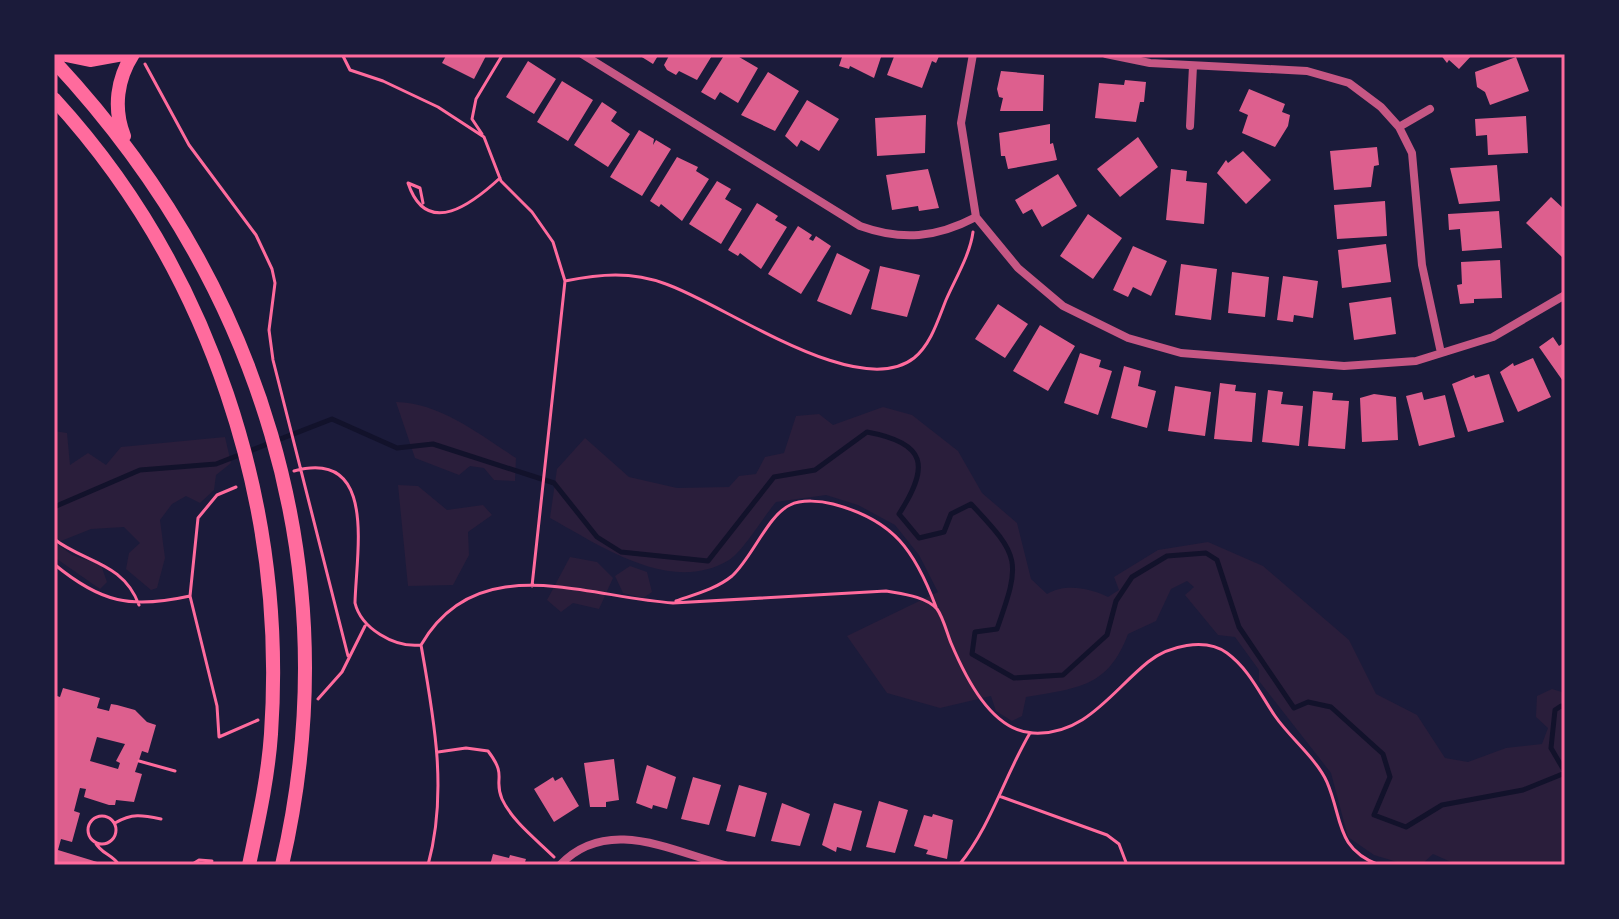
<svg xmlns="http://www.w3.org/2000/svg" width="1619" height="919" font-family="'PT Sans Narrow',sans-serif">
<style>
.green{fill:#2a1e3b}
.lines{fill:none;stroke-linecap:round;stroke-linejoin:round}
.stream{stroke:#12122b;stroke-width:5}
.building{fill:#dd5f8e;fill-rule:evenodd}
.path{stroke:#ff6b9d;stroke-width:3}
.minor{stroke:#c65784;stroke-width:8}
.primary{stroke:#ff6b9d;stroke-width:14}
.neatline{fill:none;stroke:#ff6b9d;stroke-width:3}
</style>
<rect width="100%" height="100%" fill="#1b1b3a"/>
<path class="green" d="M 396,402 C 441,403 480,435 516,458 L 515,481 L 494,480 L 484,468 L 470,466 L 459,475 L 415,458 Z
M 883,407 L 912,415 L 958,451 L 982,493 L 1017,523 L 1031,579 L 1047,594 C 1065,583 1090,588 1108,597 L 1119,590 L 1114,577 L 1158,550 L 1208,542 L 1263,566 L 1349,640 L 1376,694 L 1417,715 L 1445,758 L 1468,762 L 1506,748 L 1542,744 L 1548,728 L 1536,717 L 1537,696 L 1552,689 L 1565,693 L 1565,865 L 1458,865 L 1433,854 L 1421,865 L 1407,865 L 1374,855 L 1348,837 L 1331,773 L 1259,681 L 1259,670 L 1235,637 L 1218,635 L 1185,595 L 1194,587 L 1187,581 L 1171,589 L 1156,621 L 1128,634 C 1108,688 1077,688 1026,697 L 1022,716 L 1012,721 L 996,711 L 991,696 L 940,708 L 887,693 L 847,636 L 938,592 L 919,555 L 895,525 L 858,505 L 826,495 L 776,502 C 764,516 743,551 729,560 C 671,595 601,546 550,518 L 557,469 L 585,438 L 629,477 L 677,488 L 729,487 L 739,476 L 756,474 L 765,457 L 784,453 L 796,416 L 819,414 L 833,425 Z
M 54,431 L 67,433 L 70,465 L 88,453 L 106,465 L 121,447 L 225,437 L 231,463 L 216,475 L 214,490 L 200,503 L 186,496 L 172,504 L 160,520 L 165,558 L 157,588 L 151,590 L 126,569 L 129,553 L 140,543 L 124,527 L 91,529 L 56,543 L 72,555 L 101,565 L 107,582 L 100,589 L 54,557 Z
M 398,485 L 418,486 L 447,510 L 483,505 L 492,515 L 468,532 L 469,555 L 453,585 L 408,586 Z
M 570,557 L 597,562 L 613,578 L 599,609 L 573,603 L 561,612 L 547,600 Z
M 630,566 L 647,572 L 652,592 L 643,598 L 623,593 L 615,576 Z"/>
<g class="lines">
<path class="stream" d="M 54,507 L 140,470 L 216,464 L 332,419 L 397,448 L 433,444 L 554,483 L 597,537 L 621,552 L 708,561 L 774,477 L 815,470 L 867,432 C 927,443 930,466 899,514 L 919,538 L 944,532 L 951,514 L 971,504 C 1021,557 1021,561 997,629 L 975,632 L 972,654 L 1014,678 L 1063,675 L 1107,635 L 1116,601 L 1132,577 L 1167,556 L 1206,553 L 1217,560 L 1239,627 L 1294,708 L 1308,702 L 1331,707 L 1383,754 L 1390,777 L 1374,815 L 1406,827 L 1442,805 L 1523,790 L 1565,773
M 1565,708 L 1561,706 L 1555,710 L 1551,748 L 1565,772"/>
</g>
<path class="building" d="M 447,54 L 487,54 L 474,79 L 442,63 Z
M 637,54 L 659,54 L 653,64 Z
M 670,54 L 713,54 L 697,80 L 679,71 L 676,75 L 667,70 L 664,65 Z
M 725,54 L 734,54 L 758,68 L 738,103 L 720,92 L 715,100 L 701,92 Z
M 843,54 L 882,54 L 874,78 L 850,66 L 849,69 L 839,66 Z
M 895,54 L 940,54 L 936,63 L 932,61 L 922,88 L 887,75 Z
M 1440,54 L 1473,54 L 1459,69 L 1449,60 L 1447,63 Z
M 1516,57 L 1529,91 L 1490,105 L 1485,92 L 1477,87 L 1475,72 Z
M 528,61 L 556,79 L 534,114 L 506,97 Z
M 1001,71 L 1044,75 L 1043,111 L 1000,111 L 1003,98 L 999,97 L 997,89 Z
M 768,72 L 799,91 L 775,131 L 741,115 Z
M 1125,80 L 1146,82 L 1144,102 L 1140,102 L 1136,122 L 1095,118 L 1099,83 L 1124,85 Z
M 562,81 L 593,100 L 568,141 L 537,122 Z
M 1249,89 L 1285,104 L 1282,112 L 1290,115 L 1288,126 L 1275,147 L 1242,133 L 1248,115 L 1239,111 Z
M 807,100 L 839,119 L 819,151 L 801,140 L 797,147 L 785,136 Z
M 602,102 L 617,112 L 611,121 L 630,134 L 608,167 L 574,145 Z
M 926,115 L 925,153 L 877,156 L 875,118 Z
M 1526,116 L 1528,153 L 1488,155 L 1487,135 L 1476,136 L 1475,119 Z
M 1050,124 L 1050,144 L 1053,143 L 1057,160 L 1008,169 L 1005,156 L 1001,156 L 999,133 Z
M 639,130 L 654,139 L 653,145 L 656,140 L 671,149 L 642,196 L 610,177 Z
M 1138,137 L 1158,167 L 1120,197 L 1097,169 Z
M 1377,147 L 1379,165 L 1374,166 L 1371,187 L 1334,190 L 1330,151 Z
M 1243,151 L 1271,180 L 1246,204 L 1217,173 L 1226,160 L 1228,163 Z
M 677,157 L 698,167 L 696,171 L 709,179 L 682,221 L 661,204 L 659,207 L 650,201 Z
M 1497,165 L 1500,201 L 1459,204 L 1450,168 Z
M 928,169 L 939,208 L 919,211 L 918,206 L 892,210 L 886,175 Z
M 1171,169 L 1187,171 L 1186,181 L 1207,183 L 1204,224 L 1166,220 Z
M 1058,174 L 1077,206 L 1042,227 L 1032,209 L 1023,214 L 1015,200 Z
M 717,181 L 731,189 L 725,199 L 742,209 L 721,244 L 689,224 Z
M 1551,197 L 1565,210 L 1563,258 L 1526,223 Z
M 1385,201 L 1387,236 L 1337,239 L 1334,205 Z
M 757,203 L 778,216 L 775,220 L 787,227 L 761,269 L 740,253 L 738,256 L 728,250 Z
M 1499,211 L 1502,248 L 1462,251 L 1460,229 L 1449,230 L 1448,214 Z
M 1088,214 L 1122,238 L 1093,279 L 1060,256 Z
M 798,226 L 812,235 L 809,239 L 813,241 L 816,236 L 831,246 L 801,294 L 768,274 Z
M 1386,244 L 1391,282 L 1342,288 L 1338,250 Z
M 1133,246 L 1167,261 L 1151,296 L 1133,287 L 1128,297 L 1113,290 Z
M 837,253 L 870,270 L 851,315 L 817,301 Z
M 1500,260 L 1502,298 L 1474,299 L 1474,303 L 1460,304 L 1457,285 L 1462,284 L 1461,262 Z
M 1181,264 L 1217,269 L 1211,320 L 1175,315 Z
M 880,266 L 920,275 L 907,317 L 871,309 Z
M 1232,272 L 1269,277 L 1265,317 L 1228,313 Z
M 1283,276 L 1318,281 L 1313,318 L 1294,315 L 1293,322 L 1277,320 Z
M 1391,297 L 1396,334 L 1354,340 L 1349,303 Z
M 998,304 L 1028,324 L 1005,358 L 975,339 Z
M 1040,325 L 1075,346 L 1048,391 L 1013,371 Z
M 1553,337 L 1559,346 L 1565,342 L 1565,384 L 1539,347 Z
M 1080,353 L 1101,360 L 1099,367 L 1112,371 L 1098,415 L 1064,403 Z
M 1533,358 L 1551,397 L 1518,412 L 1500,372 L 1513,363 L 1514,366 Z
M 1124,366 L 1141,371 L 1138,386 L 1156,391 L 1147,428 L 1111,418 Z
M 1489,374 L 1504,422 L 1468,432 L 1452,384 L 1474,375 L 1475,378 Z
M 1220,383 L 1236,385 L 1235,391 L 1256,393 L 1252,442 L 1214,439 Z
M 1175,386 L 1211,392 L 1205,436 L 1168,431 Z
M 1268,390 L 1283,392 L 1281,404 L 1303,406 L 1299,446 L 1262,442 Z
M 1313,391 L 1333,393 L 1332,400 L 1349,401 L 1345,449 L 1308,446 Z
M 1422,392 L 1424,400 L 1445,395 L 1455,437 L 1419,446 L 1406,396 Z
M 1374,394 L 1396,397 L 1398,440 L 1362,442 L 1360,398 Z
M 63,688 L 100,698 L 97,708 L 109,711 L 111,704 L 117,705 L 135,710 L 147,722 L 156,725 L 148,753 L 142,751 L 135,772 L 142,774 L 134,802 L 116,800 L 115,805 L 109,805 L 84,797 L 86,789 L 80,788 L 74,811 L 80,813 L 72,842 L 61,839 L 58,850 L 107,865 L 54,865 L 54,695 L 60,697 ZM 97,737 L 125,744 L 116,761 L 120,763 L 118,769 L 90,761 Z
M 614,759 L 619,800 L 606,802 L 606,807 L 590,807 L 584,763 Z
M 647,765 L 676,777 L 667,809 L 653,805 L 652,809 L 636,803 Z
M 553,777 L 555,781 L 562,777 L 579,806 L 554,822 L 534,789 Z
M 693,777 L 721,785 L 709,825 L 681,819 Z
M 739,785 L 767,793 L 755,837 L 726,831 Z
M 879,801 L 908,810 L 895,853 L 866,847 Z
M 782,803 L 810,814 L 800,846 L 771,841 Z
M 834,803 L 862,811 L 851,851 L 837,847 L 836,852 L 822,845 Z
M 933,814 L 953,820 L 947,859 L 926,854 L 928,850 L 914,846 L 924,815 L 932,817 Z
M 493,854 L 509,858 L 510,855 L 526,859 L 524,865 L 490,865 Z"/>
<g class="lines">
<path class="path" d="M 342,54 L 350,70 L 383,81 L 438,107 L 484,137 L 501,181 L 532,212 L 553,242 L 565,281 L 532,586
M 145,64 L 189,145 L 256,235 L 272,269 L 275,283 L 269,330 L 273,360 L 348,656
M 482,134 L 472,119 L 476,99 L 503,54
M 423,203 L 420,188 L 408,183 C 427,240 474,202 500,178
M 565,281 C 600,274 631,271 666,284 C 724,304 858,402 914,358 C 931,344 938,320 946,300 C 955,279 970,255 973,232
M 294,471 C 378,448 356,553 355,603 C 361,628 394,648 421,645
M 236,487 L 217,495 L 198,518 L 190,596 L 217,706 L 219,737 L 258,720
M 54,539 C 85,563 123,562 139,605
M 54,564 C 101,603 131,609 190,596
M 676,601 C 696,594 716,589 732,576 C 752,558 768,515 790,505 C 802,499 821,501 833,504 C 894,520 915,551 936,607
M 421,645 C 477,548 585,597 673,603 L 886,591 C 902,594 925,596 937,609 C 943,617 947,633 951,643 C 965,676 991,731 1033,733 C 1085,736 1112,691 1148,662 C 1168,646 1205,637 1227,653 C 1249,669 1260,694 1275,716 C 1290,738 1316,758 1327,782 C 1343,819 1335,848 1379,865
M 421,645 C 434,718 448,793 428,865
M 318,699 L 342,672 L 365,626
M 438,752 L 466,748 L 488,751 C 508,777 493,778 502,799 C 512,821 537,840 554,857
M 139,761 L 175,771
M 999,796 L 1107,835 L 1119,844 L 1127,865
M88 830a14 14 0 1 1 28 0a14 14 0 1 1-28 0Z
M 115,823 C 132,813 142,815 161,819
M 95,842 C 101,854 112,854 119,865
M 191,865 L 199,860 L 212,861
M 959,865 C 991,826 1004,777 1030,733"/>
<path class="minor" d="M 582,54 L 860,226 C 902,241 936,238 976,217
M 973,54 L 961,123 L 976,217 L 1018,268 L 1063,306 L 1128,338 L 1181,353 L 1344,366 L 1416,361 L 1493,337 L 1565,295
M 1106,54 L 1150,63 L 1307,71 L 1349,83 L 1381,107 L 1399,127 L 1412,153 L 1422,265 L 1441,353
M 1190,126 L 1193,66
M 1399,127 L 1430,109
M 560,865 C 607,816 669,850 725,865"/>
<path class="primary" d="M 61,54 L 90,60 L 123,54
M 54,61 C 260,282 351,567 282,865
M 54,99 C 210,269 287,504 271,734 C 268,778 258,822 249,865
M 124,136 C 113,108 117,79 133,54"/>
</g>
<rect width="1619" height="919" fill="none" stroke="#1b1b3a" stroke-width="112"/>
<rect x="56" y="56" width="1507" height="807" class="neatline"/>
</svg>
